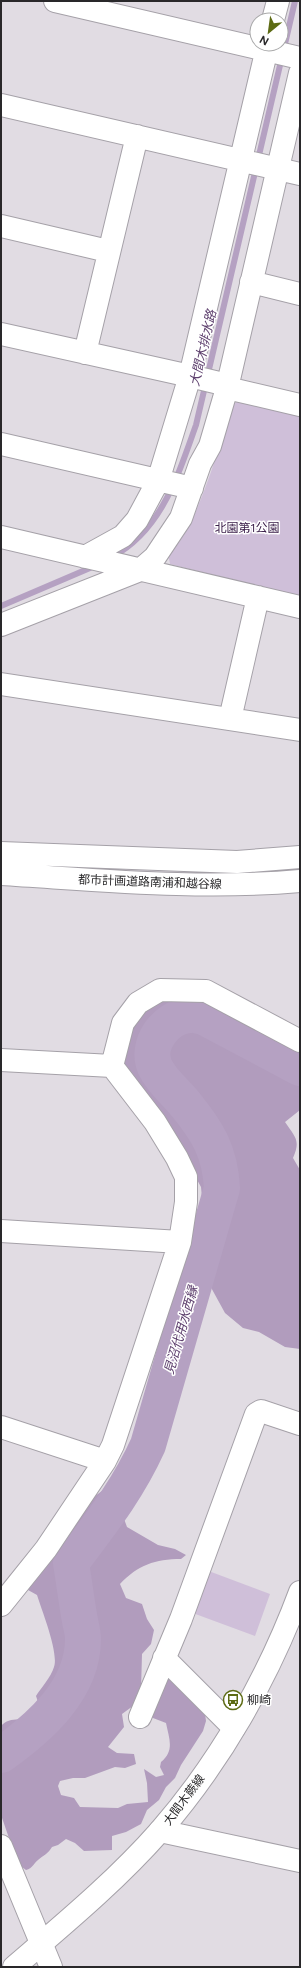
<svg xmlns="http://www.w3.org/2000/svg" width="301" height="1968" font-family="Figtree,'Noto Sans JP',sans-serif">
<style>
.green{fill:#cfbfd9}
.forest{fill:#b19cbd}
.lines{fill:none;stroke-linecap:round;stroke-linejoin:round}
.stream{stroke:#b5a1c2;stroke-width:6}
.river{stroke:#b5a1c2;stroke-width:36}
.minor-casing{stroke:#a5a1a8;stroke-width:24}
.major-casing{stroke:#a5a1a8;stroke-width:24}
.minor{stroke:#fff;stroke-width:22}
.major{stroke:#fff;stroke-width:22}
.labels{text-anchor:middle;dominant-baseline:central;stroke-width:3;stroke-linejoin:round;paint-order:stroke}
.park-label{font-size:12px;fill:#3c204b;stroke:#fff}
.street-label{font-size:12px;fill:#29282a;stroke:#fff}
.poi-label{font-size:12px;fill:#29282a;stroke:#fff;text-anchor:start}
.water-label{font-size:13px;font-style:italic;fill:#5d3f6d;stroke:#fff}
</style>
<rect width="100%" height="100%" fill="#e1dce3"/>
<path class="green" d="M 239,401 L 300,415 L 300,595 L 298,597 L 170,564 L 168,554 C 196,534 221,439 233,404 Z
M 206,1570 L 270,1594 L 255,1636 L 190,1612 Z"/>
<path class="forest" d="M 168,999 L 201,1004 L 242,1028 L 300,1056 L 300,1110 L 285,1122 C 295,1137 301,1140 293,1158 L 300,1170 L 300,1349 L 285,1347 L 259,1332 L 243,1328 L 225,1313 L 208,1282 L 192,1265 L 191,1245 L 200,1229 L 203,1208 L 201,1187 L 189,1165 L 125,1070 L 122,1054 L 131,1036 L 133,1023 L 150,1004 Z
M 102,1491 C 116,1498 122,1513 127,1527 L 158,1545 L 175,1549 L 186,1555 L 181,1559 C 155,1559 138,1565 120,1584 L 126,1598 L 142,1604 L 147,1619 L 154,1630 L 151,1644 L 142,1654 L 141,1690 L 137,1703 L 122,1714 L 124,1727 L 108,1747 L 117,1753 L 134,1754 L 136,1764 L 125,1768 L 115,1767 L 85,1778 L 73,1778 L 60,1781 L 58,1786 L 61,1795 L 74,1798 L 80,1807 L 118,1808 L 127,1804 L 148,1802 L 147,1783 L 144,1769 L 156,1777 L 164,1775 L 160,1767 L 161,1762 C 175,1751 169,1738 166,1723 L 153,1718 L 148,1713 L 162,1682 L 172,1675 L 204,1706 L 206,1721 L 203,1731 L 181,1765 L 175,1778 L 166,1787 L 159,1800 L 147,1810 L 141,1824 L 126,1832 L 112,1836 L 112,1850 L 84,1851 L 75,1843 L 66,1839 L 58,1845 L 52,1847 C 48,1854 44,1855 38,1860 C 33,1864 33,1868 26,1870 L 18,1864 L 1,1815 L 1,1726 C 10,1715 26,1722 38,1717 L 40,1708 L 36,1696 C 41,1688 51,1677 54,1667 C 59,1653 42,1611 37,1595 L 28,1590 L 34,1577 L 53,1552 L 62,1547 L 91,1499 Z"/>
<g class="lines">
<path class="stream" d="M 112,557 C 162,530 178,475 196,425 L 295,1
M 1,606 L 97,565"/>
<path class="river" d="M 1,1755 C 39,1728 83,1690 83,1639 C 83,1631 80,1623 79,1615 C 76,1598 74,1581 71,1563 C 101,1523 127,1491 148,1445 L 222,1188 C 220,1152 208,1132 186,1105 C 176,1092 162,1082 155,1067 C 145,1044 166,1017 189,1015 C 193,1014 200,1016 204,1017 L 300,1068"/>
<g class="minor-casing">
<path id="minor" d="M 55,1 L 300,58
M 273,20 L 278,1
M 1,105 L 300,174
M 1,226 L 108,251
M 251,282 L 300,294
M 1,334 L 190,376 L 219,383 L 227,388 L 300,405
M 85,353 L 137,136
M 1,444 L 192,488
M 1,537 L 300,607
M 85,557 L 123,536 L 137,520 L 158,481 L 190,376 L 268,44
M 1,625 L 140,570 L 155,557 L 181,518 L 200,464 L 210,446 L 227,388 L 300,73
M 1,684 L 300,730
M 230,719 L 258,597
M 1,853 L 237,862 L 300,857
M 1,874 C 101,880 200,890 300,881
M 1,1060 L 112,1066
M 1,1231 L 180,1242
M 1,1427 L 105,1461
M 1,1605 L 46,1549 L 105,1461 L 113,1445 L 180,1242 L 186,1202 L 186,1177 L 177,1158 L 155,1122 L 112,1066 L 123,1023 L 138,1003 L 160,990 L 206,991 L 300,1041
M 164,1658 L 234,1728
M 140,1717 L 181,1619 L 256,1414 L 261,1411 L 300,1424
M 160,1831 L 300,1861
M 1,1846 L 51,1967"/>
</g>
<g class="major-casing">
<path id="major" d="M 14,1967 C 64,1924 116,1881 160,1831 C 220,1762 268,1678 300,1592"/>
</g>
<use href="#minor" class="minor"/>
<use href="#major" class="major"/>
</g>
<defs>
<g id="bus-ring" transform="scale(1)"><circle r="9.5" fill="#fff" stroke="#5d6b14" stroke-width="1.5"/><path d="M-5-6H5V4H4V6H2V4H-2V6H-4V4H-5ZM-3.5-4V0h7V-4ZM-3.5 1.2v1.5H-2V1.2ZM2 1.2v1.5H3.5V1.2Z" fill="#5d6b14"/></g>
</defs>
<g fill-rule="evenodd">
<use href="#bus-ring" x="233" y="1700"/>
</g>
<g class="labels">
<g class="park-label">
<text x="247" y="528">北園第1公園</text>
</g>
<g class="street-label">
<text transform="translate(150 882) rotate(2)">都市計画道路南浦和越谷線</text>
<text transform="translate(184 1800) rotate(-53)">大間木蕨線</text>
</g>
<g class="poi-label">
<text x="247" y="1700">柳崎</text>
</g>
<g class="water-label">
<text transform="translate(203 348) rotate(-77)">大間木排水路</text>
<text transform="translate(181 1330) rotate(-74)">見沼代用水西縁</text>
</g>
</g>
<rect width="301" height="1968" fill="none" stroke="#29282a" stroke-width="4"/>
<g transform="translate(269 32) rotate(209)"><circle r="19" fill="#ffffff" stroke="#a9a9aa"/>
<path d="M0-3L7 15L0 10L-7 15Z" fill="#5d6b14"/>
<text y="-6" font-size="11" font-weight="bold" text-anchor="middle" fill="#29282a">N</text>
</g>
</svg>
